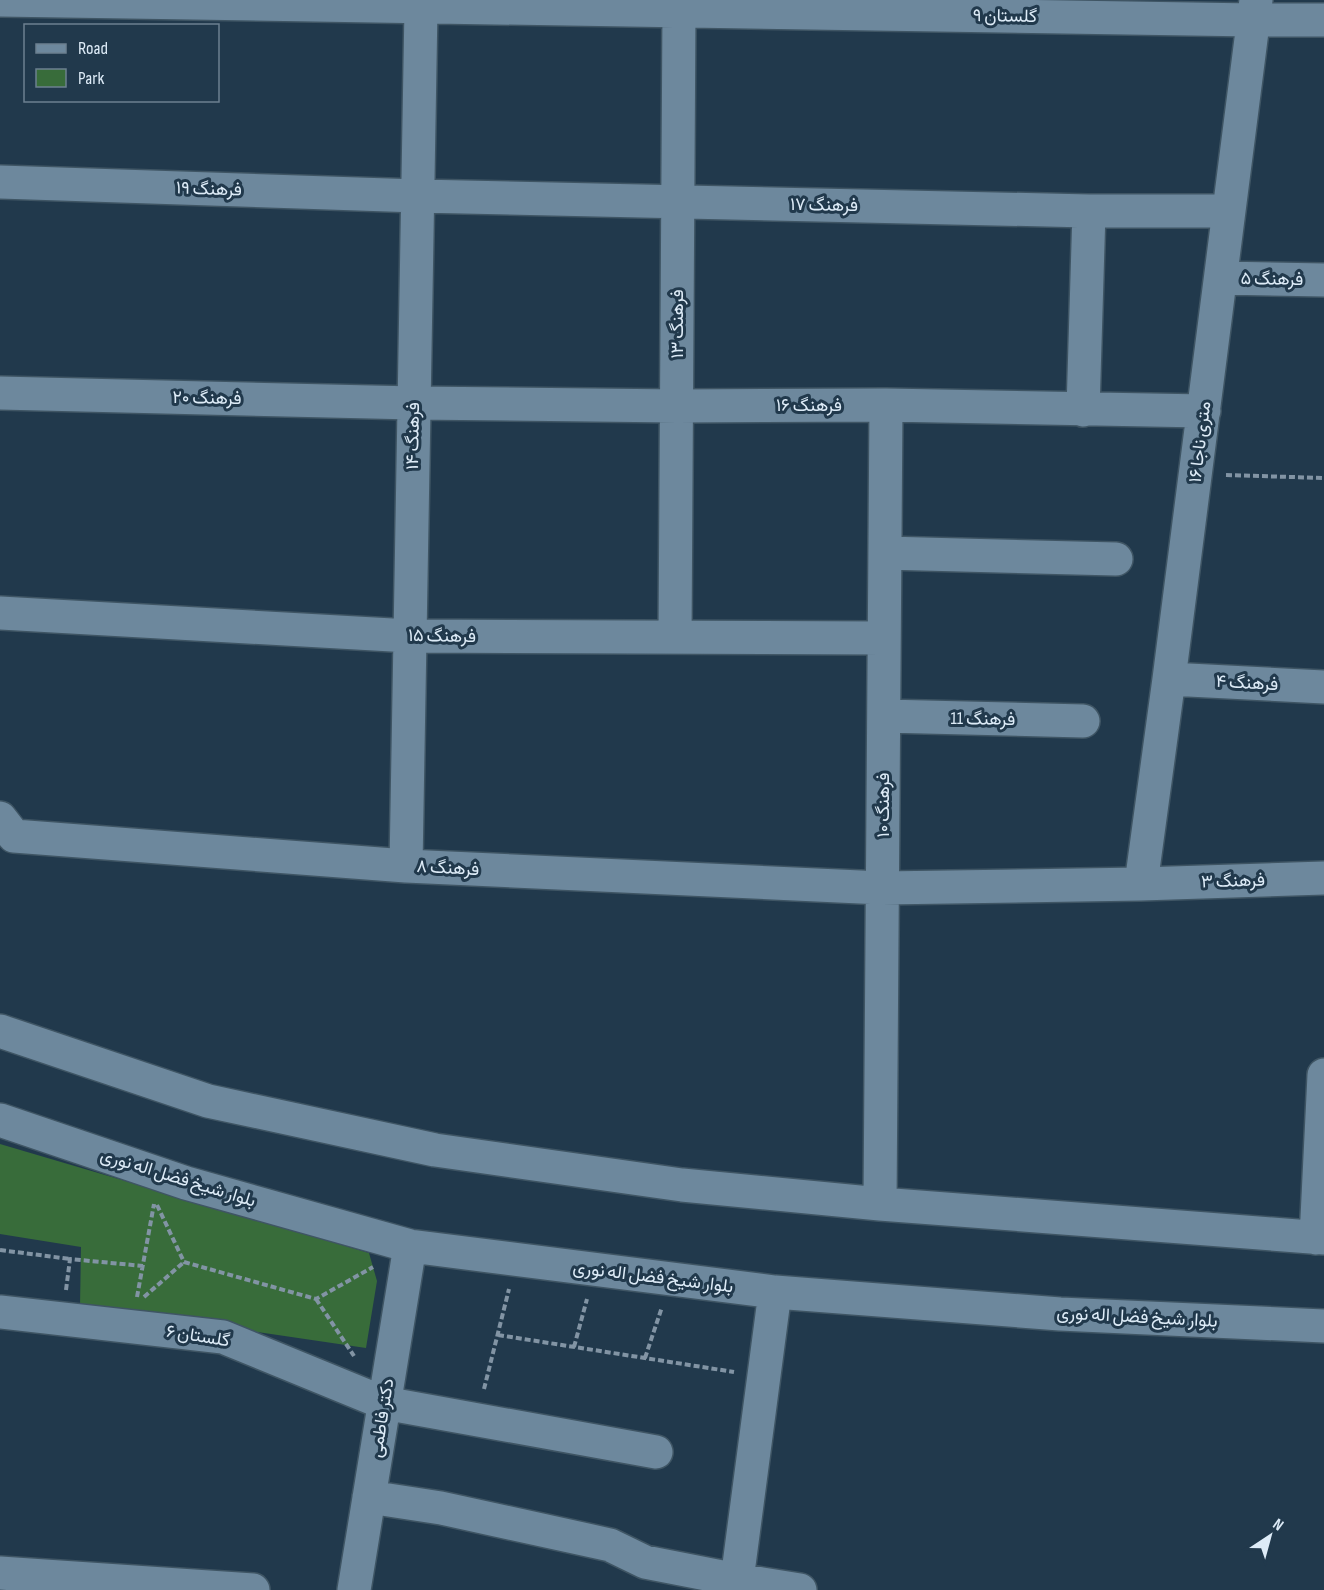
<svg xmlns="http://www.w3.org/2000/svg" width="1324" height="1590" font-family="'Sofia Sans Condensed',Vazirmatn,sans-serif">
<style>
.green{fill:#386c3a}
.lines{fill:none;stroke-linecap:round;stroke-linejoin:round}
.minor-casing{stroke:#3f5564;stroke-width:36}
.path{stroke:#8294a4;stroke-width:4;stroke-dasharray:6 3;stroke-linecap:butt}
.minor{stroke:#6d889d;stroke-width:33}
.labels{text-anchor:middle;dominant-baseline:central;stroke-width:6;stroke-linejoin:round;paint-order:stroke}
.street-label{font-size:18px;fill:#ddebf7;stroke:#21394c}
</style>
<rect width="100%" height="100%" fill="#21394c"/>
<path class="green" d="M 0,1144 L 369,1253 L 377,1281 L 366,1348 L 80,1306 L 81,1247 L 0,1234 Z"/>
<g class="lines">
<g class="minor-casing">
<path id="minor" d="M 0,0 L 1254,20 L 1324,20
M 0,182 L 418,196 L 1089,211 L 1229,211
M 1221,278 L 1324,280
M 0,393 L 414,403 L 677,406 L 886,405 L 1204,411
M 1083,410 L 1089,211
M 885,553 L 1116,559
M 0,613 L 410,636 L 884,638
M 675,637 L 679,11
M 1169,679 L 1324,687
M 884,716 L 1083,721
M 0,818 L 14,836 L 406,866 L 882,888 L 1141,884 L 1324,878
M 406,866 L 421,7
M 1141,884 L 1169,679 L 1256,0
M 0,1031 L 208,1101 L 435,1150 L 682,1185 L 880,1204 L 1324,1238
M 0,1120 L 186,1183 L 410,1246 L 775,1292 L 1060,1314 L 1324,1326
M 880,1204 L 886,405
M 1316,1238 L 1324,1075
M 0,1312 L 223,1337 L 384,1403 L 656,1452
M 369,1497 L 441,1508 L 610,1545 L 645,1562 L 737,1580 L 800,1590
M 0,1573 L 253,1590
M 737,1580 L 775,1292
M 354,1590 L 410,1246"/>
</g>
<path class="path" d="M 1226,475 L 1324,478
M 157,1205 L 184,1262 L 316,1299 L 373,1267
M 0,1250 L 70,1259
M 66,1290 L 70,1259 L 143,1266
M 137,1297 L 154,1204
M 144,1297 L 184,1262
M 316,1299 L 354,1356
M 498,1335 L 734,1372
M 574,1347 L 587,1299
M 645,1358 L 662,1307
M 484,1389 L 509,1289"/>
<use href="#minor" class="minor"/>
</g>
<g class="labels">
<g class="street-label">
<text transform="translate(1005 16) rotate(1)">گلستان ۹</text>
<text transform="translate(209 189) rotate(2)">فرهنگ ۱۹</text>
<text transform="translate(824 205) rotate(1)">فرهنگ ۱۷</text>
<text transform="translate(1272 279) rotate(1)">فرهنگ ۵</text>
<text transform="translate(677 324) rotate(-90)">فرهنگ ۱۳</text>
<text transform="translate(207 398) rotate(1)">فرهنگ ۲۰</text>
<text x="809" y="405">فرهنگ ۱۶</text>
<text transform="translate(413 436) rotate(-89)">فرهنگ ۱۴</text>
<text transform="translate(1200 442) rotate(-83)">۱۶ متری ناجا</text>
<text transform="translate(442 636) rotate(1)">فرهنگ ۱۵</text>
<text transform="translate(1247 683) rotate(3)">فرهنگ ۴</text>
<text transform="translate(983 719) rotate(1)">فرهنگ 11</text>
<text transform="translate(883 805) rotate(-90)">فرهنگ ۱۰</text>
<text transform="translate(448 868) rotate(3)">فرهنگ ۸</text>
<text transform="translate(1233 881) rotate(-2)">فرهنگ ۳</text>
<text transform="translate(178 1178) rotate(17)">بلوار شیخ فضل اله نوری</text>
<text transform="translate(653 1277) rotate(7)">بلوار شیخ فضل اله نوری</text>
<text transform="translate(1137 1317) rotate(3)">بلوار شیخ فضل اله نوری</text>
<text transform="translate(198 1336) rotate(9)">گلستان ۶</text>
<text transform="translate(382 1418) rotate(-81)">دکتر فاطمی</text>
</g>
</g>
<rect x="24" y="24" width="195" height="78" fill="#21394c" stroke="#6c8090" stroke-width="1.5"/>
<rect x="36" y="44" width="30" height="9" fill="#6d889d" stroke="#6c8090" stroke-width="1.5"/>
<text x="78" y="54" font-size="18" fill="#ddebf7">Road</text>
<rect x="36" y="69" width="30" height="18" fill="#386c3a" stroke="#6c8090" stroke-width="1.5"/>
<text x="78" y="84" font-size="18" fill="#ddebf7">Park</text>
<g transform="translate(1270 1536) rotate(36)" stroke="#21394c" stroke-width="4.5" paint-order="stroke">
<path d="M0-4.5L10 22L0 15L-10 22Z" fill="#ddebf7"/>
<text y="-9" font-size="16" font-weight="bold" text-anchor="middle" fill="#ddebf7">N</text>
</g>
</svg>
